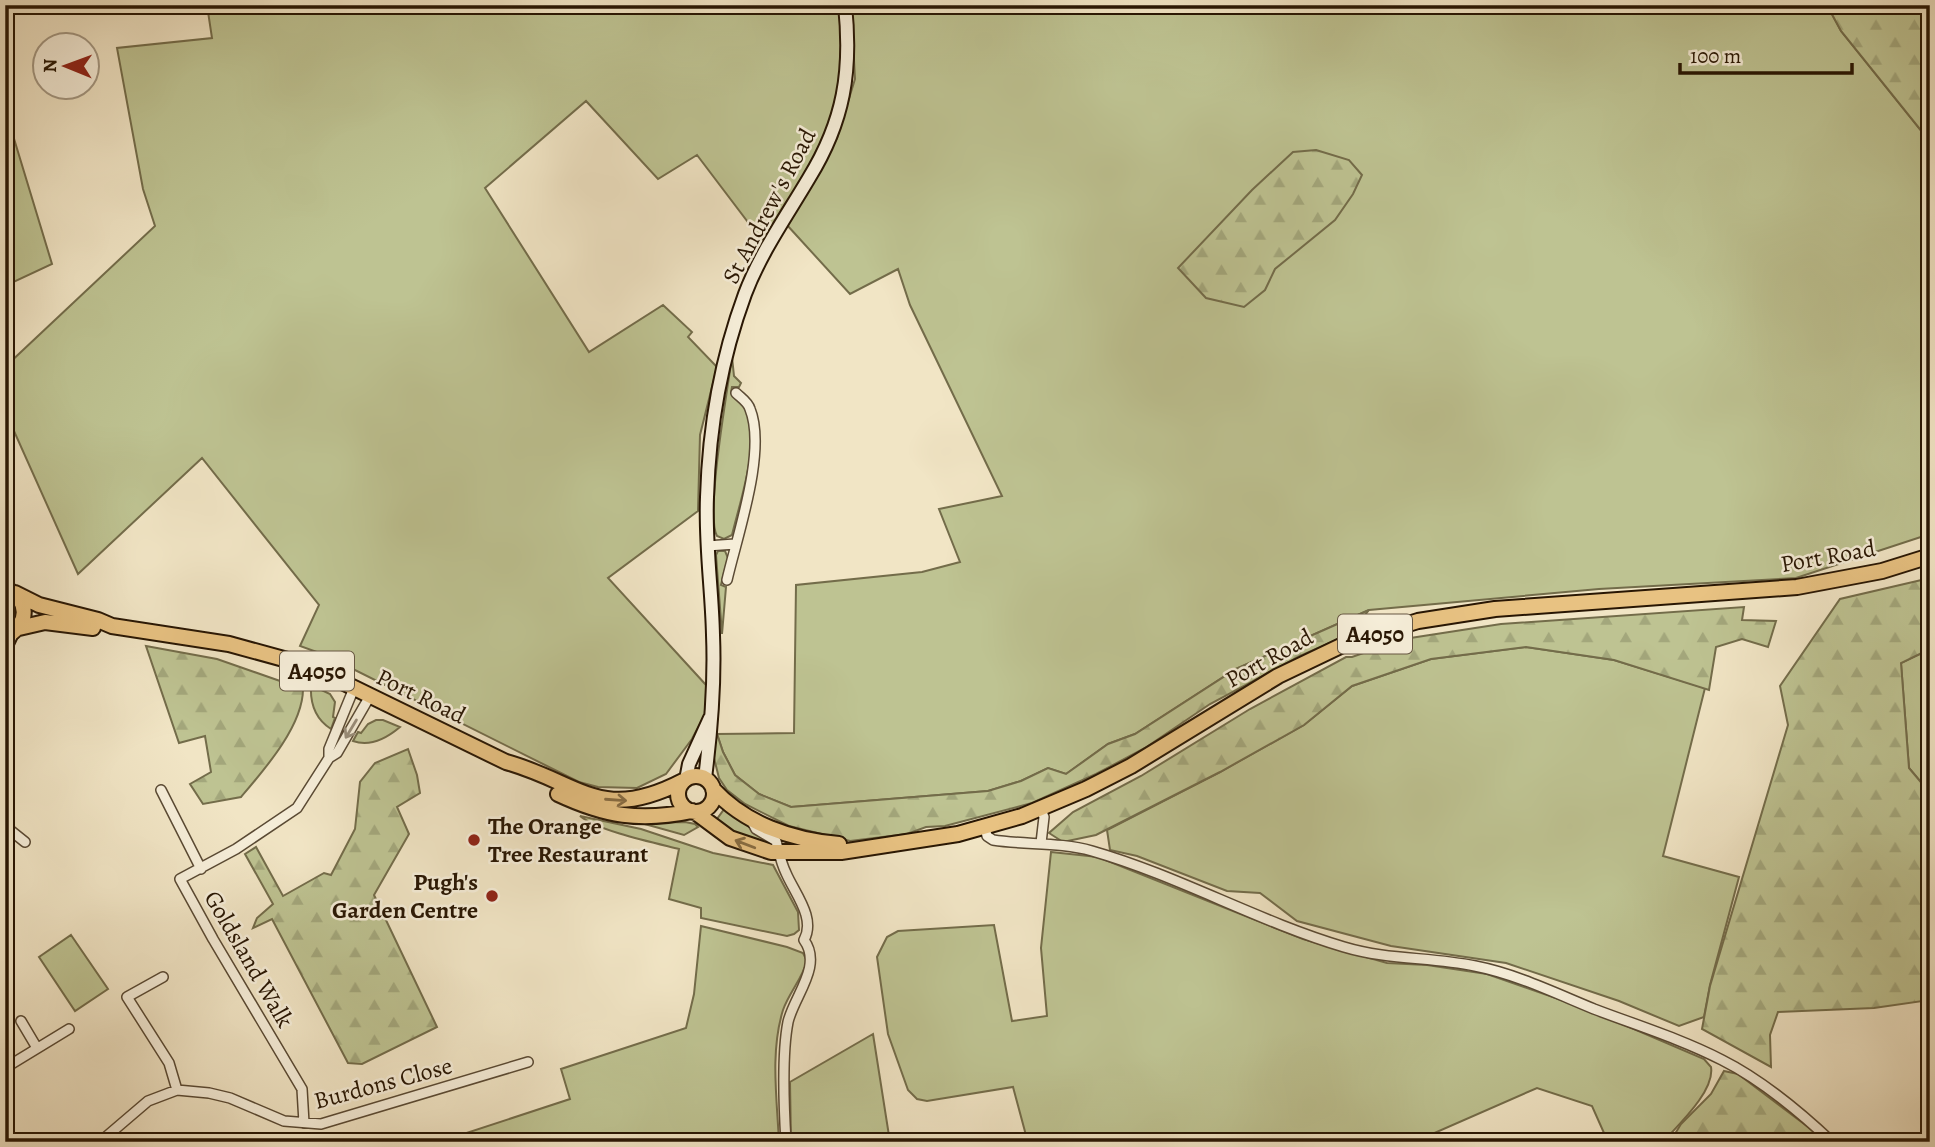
<svg xmlns="http://www.w3.org/2000/svg" width="1935" height="1147" font-family="Alegreya,serif">
<style>
.green{fill:#bec392;stroke:#736c4a;stroke-width:2}
.forest{fill:url(#forest-firs);stroke:#736c4a;stroke-width:2}
.lines{fill:none;stroke-linecap:round;stroke-linejoin:round}
.street-casing{stroke:#5a4a34;stroke-width:12}
.secondary-casing{stroke:#281603;stroke-width:16}
.primary-casing{stroke:#281603;stroke-width:18}
.street{stroke:#f6eed9;stroke-width:9}
.secondary{stroke:#f6eed9;stroke-width:12}
.primary{stroke:#e8c282;stroke-width:14}
.oneway{stroke:#998d79}
.oneway2{stroke:#886c42}
.poi-dot{fill:#8f2418;stroke:#f6eed9;stroke-width:2.5}
.labels{text-anchor:middle;dominant-baseline:central;stroke-width:5;stroke-linejoin:round;paint-order:stroke}
.shield{fill:#f6eed9;stroke:#665743;stroke-width:2}
.shield-label{font-size:23px;font-weight:bold;fill:#281603}
.street-label{font-size:24px;fill:#281603;stroke:#f6eed9}
.poi-label{font-size:24px;font-weight:bold;fill:#281603;stroke:#f6eed9;text-anchor:start}
</style>
<defs>
<pattern id="forest-firs" width="22" height="20" patternUnits="userSpaceOnUse" patternTransform="scale(1.75)"><rect width="22" height="20" fill="#bec392"/><path d="M5 1l3.5 6h-7zM16 11l3.5 6h-7z" fill="#a3a77c"/></pattern>
</defs>
<rect width="100%" height="100%" fill="#f1e5c5"/>
<filter id="stains"><feTurbulence type="fractalNoise" baseFrequency=".00286" numOctaves="4"/><feColorMatrix values="0 0 0 0 .2 0 0 0 0 .09 0 0 0 0 .02 0 0 0 .5 -.17"/></filter>
<radialGradient id="worn" r=".72"><stop offset=".6" stop-color="#630" stop-opacity="0"/><stop offset="1" stop-color="#630" stop-opacity=".3"/></radialGradient>
<path class="green" d="M 207,5 L 840,5 C 843,34 844,64 839,92 C 829,146 792,197 763,242 L 697,155 L 658,179 L 586,101 L 485,188 L 589,352 L 663,305 L 692,332 L 688,337 L 717,367 L 700,435 L 698,511 L 608,578 L 706,685 L 706,712 L 692,739 L 666,774 L 637,788 L 598,787 L 579,782 L 325,655 L 300,646 L 319,605 L 202,458 L 78,574 L 5,411 L 5,367 L 155,226 L 143,189 L 117,48 L 212,38 Z
M 851,5 L 1827,5 L 1841,31 L 1923,133 L 1930,138 L 1930,534 L 1796,578 L 1599,589 L 1369,610 L 1236,669 L 1135,734 L 1108,744 L 1066,774 L 1048,768 L 1021,781 L 988,791 L 791,807 L 759,794 L 735,775 L 723,752 L 717,734 L 794,733 L 796,585 L 922,572 L 960,562 L 939,509 L 1002,496 L 910,305 L 898,269 L 850,294 L 787,225 L 837,138 L 855,79 Z
M 5,109 L 52,264 L 5,286 Z
M 732,357 L 734,376 L 741,383 L 739,387 L 732,387 L 731,393 C 736,398 743,402 746,409 C 761,442 740,501 732,535 L 724,539 L 717,536 C 705,515 728,387 732,357 Z
M 718,551 L 725,551 L 728,558 L 721,585 L 726,587 L 722,634 L 716,555 Z
M 1526,647 L 1614,660 L 1705,688 L 1663,856 L 1739,877 L 1710,985 L 1704,1017 L 1679,1026 L 1619,1001 L 1506,963 L 1391,946 L 1297,921 L 1260,893 L 1227,891 L 1137,856 L 1110,850 L 1107,830 L 1220,772 L 1304,725 L 1352,686 L 1431,659 Z
M 1930,649 L 1930,793 L 1909,768 L 1901,663 Z
M 311,685 L 330,694 L 335,702 L 333,717 L 335,718 L 331,729 C 315,719 310,703 311,685 Z
M 376,720 L 383,720 L 400,727 C 387,738 370,747 353,741 L 358,732 L 361,733 L 368,724 Z
M 725,808 L 770,842 L 773,847 C 752,840 732,834 717,819 Z
M 580,816 L 641,829 L 713,853 L 773,865 L 798,912 L 799,930 L 794,934 L 787,936 L 701,918 L 701,908 L 669,899 L 679,849 C 655,843 598,831 580,816 Z
M 685,822 L 695,824 L 698,827 L 684,835 L 641,823 Z
M 1051,852 L 1098,857 L 1303,939 L 1387,963 L 1427,965 L 1487,974 L 1587,1009 L 1704,1059 L 1711,1067 C 1715,1091 1678,1125 1663,1142 L 1608,1142 L 1592,1106 L 1537,1088 L 1414,1142 L 1013,1142 L 1027,1139 L 1013,1087 L 927,1101 L 917,1099 L 908,1090 L 888,1034 L 877,957 L 887,937 L 898,931 L 994,925 L 1012,1021 L 1047,1016 L 1041,948 Z
M 701,926 L 787,947 L 803,953 L 807,961 C 802,979 789,993 783,1010 C 770,1052 777,1099 779,1142 L 439,1142 L 570,1099 L 561,1069 L 686,1028 L 694,994 Z
M 71,935 L 108,989 L 75,1011 L 39,957 Z
M 873,1034 L 890,1142 L 791,1142 L 790,1082 Z"/>
<path class="forest" d="M 1827,5 L 1930,5 L 1930,138 L 1923,133 L 1841,31 Z
M 1316,150 L 1349,160 L 1362,175 L 1353,194 L 1335,220 L 1275,269 L 1265,290 L 1244,307 L 1206,298 L 1178,268 L 1252,190 L 1293,152 Z
M 1930,578 L 1930,649 L 1901,663 L 1909,768 L 1930,793 L 1930,1000 L 1874,1008 L 1778,1012 L 1770,1035 L 1771,1067 L 1702,1029 L 1710,986 L 1788,725 L 1780,686 L 1840,599 Z
M 1744,607 L 1742,620 L 1776,621 L 1768,647 L 1742,639 L 1716,647 L 1709,690 L 1614,660 L 1526,647 L 1431,659 L 1352,686 L 1304,725 L 1220,772 L 1096,835 L 1063,842 L 1049,833 L 1073,812 L 1141,776 L 1250,709 L 1346,657 L 1352,657 L 1404,639 L 1501,624 Z
M 1369,610 L 1350,634 L 1300,656 L 1210,704 L 1145,748 L 1096,774 L 1032,803 L 945,826 L 926,827 L 907,834 L 850,841 L 789,826 L 745,804 L 727,790 L 719,778 L 713,754 L 717,734 L 723,752 L 735,775 L 759,794 L 791,807 L 988,791 L 1021,781 L 1048,768 L 1066,774 L 1108,744 L 1135,734 L 1236,669 Z
M 146,646 L 217,659 L 303,689 C 303,726 264,770 241,797 L 203,804 L 190,784 L 211,772 L 205,736 L 179,743 Z
M 408,749 L 417,775 L 420,793 L 397,807 L 409,834 L 374,895 L 437,1027 L 362,1064 L 348,1063 L 272,919 L 253,928 L 257,918 L 273,904 L 245,854 L 256,847 L 283,896 L 324,873 L 331,875 L 355,829 L 360,782 L 375,763 Z
M 1724,1071 L 1738,1074 L 1828,1142 L 1670,1142 L 1681,1124 L 1711,1094 Z"/>
<g class="lines">
<g class="street-casing">
<path id="street" d="M 707,546 L 735,544
M 727,580 C 737,536 767,451 750,409 C 748,402 741,398 736,393
M 329,758 L 337,753 L 370,696
M 161,790 L 201,869
M 751,820 L 756,829 L 776,841 C 779,852 781,863 786,873 C 795,894 816,918 804,940 C 823,966 794,996 788,1022 C 782,1053 784,1109 786,1142
M 5,826 L 25,842
M 985,827 L 987,836 L 993,840 C 1026,845 1060,842 1092,851 C 1179,876 1257,921 1344,947 C 1387,960 1431,957 1475,966 C 1516,974 1555,993 1594,1009 C 1636,1025 1681,1039 1722,1060 C 1762,1080 1799,1111 1832,1142
M 1041,843 L 1044,817 L 1041,809
M 163,977 L 127,997 L 169,1063 L 177,1090
M 21,1021 L 37,1048
M 5,1068 L 69,1029
M 304,1123 L 302,1089 L 213,939 L 180,879 L 236,849 L 297,808 L 329,758 L 329,749 L 354,688
M 100,1142 L 148,1101 L 177,1090 L 209,1093 L 230,1098 L 284,1121 L 321,1124 L 528,1062"/>
</g>
<g class="secondary-casing">
<path id="secondary" d="M 5,648 L 12,633
M 705,778 C 711,731 715,683 713,635 C 712,589 705,544 707,497 C 709,428 721,359 745,294 C 761,252 786,217 809,178 C 844,121 852,71 845,5
M 686,780 L 689,764 L 710,718"/>
</g>
<g class="primary-casing">
<path id="primary" d="M 5,589 C 30,597 30,627 5,636
M 15,593 L 39,605 L 98,620 L 112,626 L 229,644 L 291,661 L 340,681 L 506,762 C 581,783 600,824 683,781
M 19,628 L 45,622 L 93,628
M678 794a18 18 0 1 1 36 0a18 18 0 1 1-36 0Z
M 713,789 C 745,824 792,840 839,844
M 558,794 C 605,816 640,822 692,811
M 695,812 L 730,838 L 771,852 L 841,852 L 958,834 L 1022,816 L 1086,789 L 1131,766 L 1278,676 L 1347,643 L 1418,621 L 1495,609 L 1797,587 L 1882,571 L 1930,556"/>
</g>
<use href="#street" class="street"/>
<use href="#secondary" class="secondary"/>
<use href="#primary" class="primary"/>
</g>
<defs><path id="oneway-shaft" d="M-6 0H5M1.5-3L5.5 0L1.5 3" fill="none" stroke-width="1.6" stroke-linecap="round" stroke-linejoin="round" transform="scale(1.75)"/></defs>
<use class="oneway" href="#oneway-shaft" transform="translate(351 729) rotate(121)"/>
<g class="oneway2">
<use href="#oneway-shaft" transform="translate(616 800) rotate(4)"/>
<use href="#oneway-shaft" transform="translate(745 844) rotate(-159)"/>
</g>
<g class="poi-dot">
<circle cx="474" cy="840" r="7"/>
<circle cx="492" cy="896" r="7"/>
</g>
<g class="labels">
<g class="shield">
<rect x="1338" y="614.5" width="74" height="39" rx="5"/>
<rect x="280" y="651.5" width="74" height="39" rx="5"/>
</g>
<g class="shield-label">
<text x="1375" y="634">A4050</text>
<text x="317" y="671">A4050</text>
</g>
<g class="street-label">
<text transform="translate(769 206) rotate(-62)">St Andrew's Road</text>
<text transform="translate(1828 556) rotate(-10)">Port Road</text>
<text transform="translate(1269 658) rotate(-29)">Port Road</text>
<text transform="translate(421 696) rotate(26)">Port Road</text>
<text transform="translate(249 959) rotate(60)">Goldsland Walk</text>
<text transform="translate(383 1083) rotate(-15)">Burdons Close</text>
</g>
<g class="poi-label">
<text x="488" y="826">The Orange<tspan x="488" dy="28">Tree Restaurant</tspan></text>
<text x="478" y="882" text-anchor="end">Pugh's<tspan x="478" dy="28">Garden Centre</tspan></text>
</g>
</g>
<rect width="1935" height="1147" fill="none" stroke="#f1e5c5" stroke-width="28"/>
<rect x="7" y="7" width="1921" height="1133" fill="none" stroke="#281603" stroke-width="3.5"/>
<rect x="14" y="14" width="1907" height="1119" fill="none" stroke="#281603" stroke-width="2"/>
<g transform="translate(66 66) rotate(271)"><circle r="33" fill="#f6eed9" stroke="#a49883" stroke-width="2"/>
<path d="M0-5L12 26L0 18L-12 26Z" fill="#8f2418"/>
<text y="-10" font-size="19" font-weight="bold" text-anchor="middle" fill="#281603">N</text>
</g>
<path d="M1680 63v10h172v-10" fill="none" stroke="#281603" stroke-width="3.5"/>
<text x="1690" y="63" font-size="21" fill="#281603" stroke="#f6eed9" stroke-width="5" paint-order="stroke">100 m</text>
<rect width="100%" height="100%" filter="url(#stains)"/>
<rect width="100%" height="100%" fill="url(#worn)"/>
</svg>
